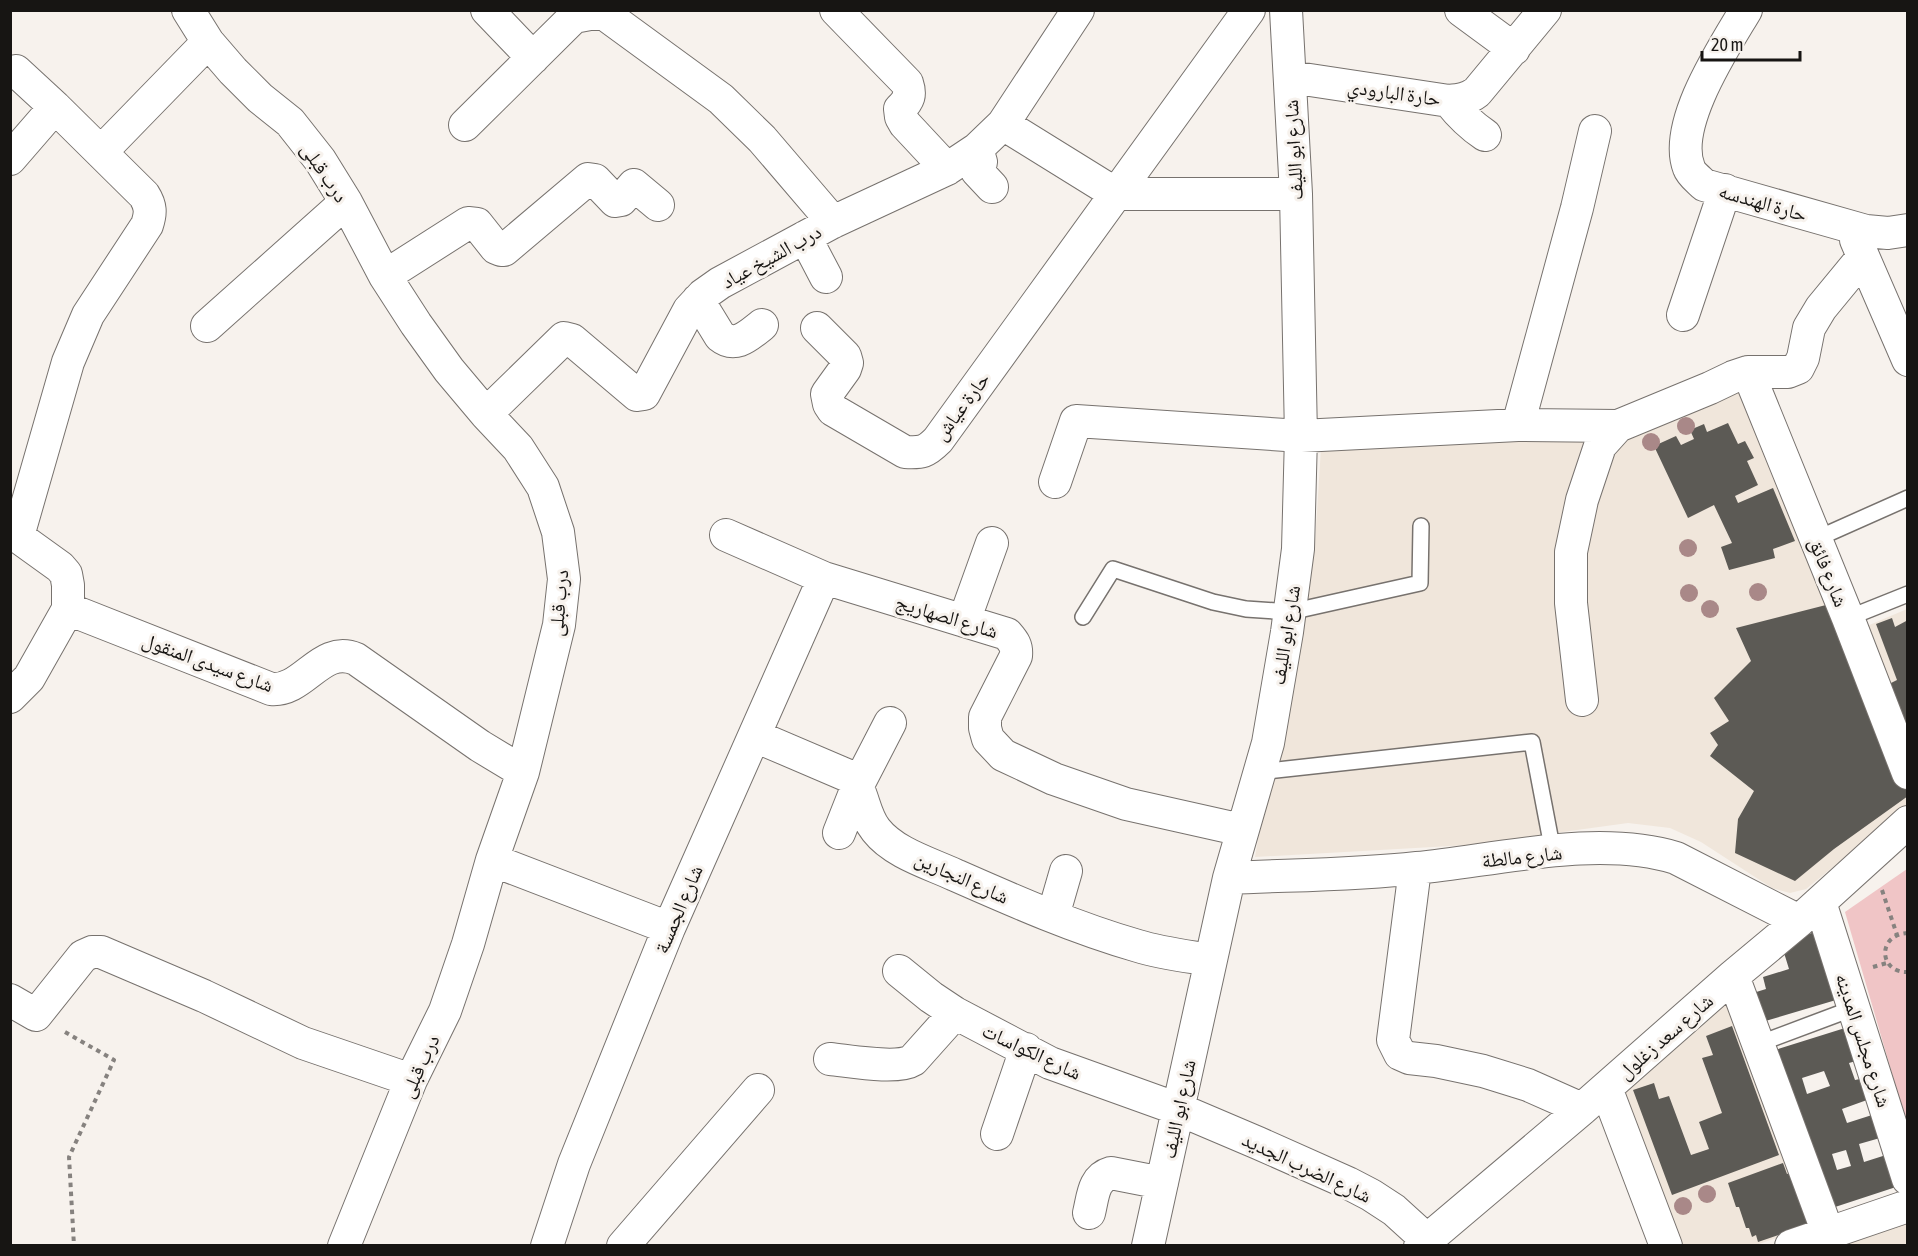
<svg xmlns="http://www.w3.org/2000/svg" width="1918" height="1256" font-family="'Asap Condensed','Noto Naskh Arabic',sans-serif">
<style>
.built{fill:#f0e6db}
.green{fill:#f0c5c6}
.building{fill:#5c5a55;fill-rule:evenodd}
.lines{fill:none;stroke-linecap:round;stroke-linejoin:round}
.service-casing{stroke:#77726e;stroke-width:18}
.minor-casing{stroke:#77726e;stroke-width:34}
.path{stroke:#86827f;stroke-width:4;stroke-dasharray:4.5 4.5;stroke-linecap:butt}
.service{stroke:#fff;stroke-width:15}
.minor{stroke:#fff;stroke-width:32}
.tree{fill:#a98888}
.labels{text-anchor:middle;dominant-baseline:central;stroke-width:6;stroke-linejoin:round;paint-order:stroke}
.street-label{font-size:20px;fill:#171513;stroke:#f7f2ed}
</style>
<rect width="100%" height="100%" fill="#f7f2ed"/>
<path class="built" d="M 1738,387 L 1907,785 L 1907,807 L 1806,889 L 1790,893 L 1772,888 L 1701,842 L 1670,828 L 1628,823 L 1468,845 L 1255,857 L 1267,785 L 1304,613 L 1315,543 L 1321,448 L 1594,434 Z
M 1907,609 L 1907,745 L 1860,629 Z
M 1730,990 L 1814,1225 L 1756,1245 L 1672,1245 L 1620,1094 Z
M 1907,1222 L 1907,1245 L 1837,1245 Z"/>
<path class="green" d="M 1907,869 L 1907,1125 L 1845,912 Z"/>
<path class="building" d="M 1728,423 L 1738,444 L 1745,441 L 1754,458 L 1747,461 L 1758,485 L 1735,496 L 1738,503 L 1773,488 L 1795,541 L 1773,549 L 1775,558 L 1729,570 L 1721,547 L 1732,543 L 1714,505 L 1688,518 L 1654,446 L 1676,436 L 1681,445 L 1694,439 L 1690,430 L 1704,424 L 1707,432 Z
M 1826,605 L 1908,787 L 1908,796 L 1834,849 L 1795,881 L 1735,853 L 1738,819 L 1754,791 L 1710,756 L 1718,745 L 1710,733 L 1729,721 L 1714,698 L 1751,661 L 1736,628 Z
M 1892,618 L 1895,627 L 1908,620 L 1907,728 L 1889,684 L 1897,680 L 1876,624 Z
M 1815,932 L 1836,1000 L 1762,1022 L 1753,993 L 1766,989 L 1763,977 L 1789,969 L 1781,943 Z
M 1732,1026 L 1779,1155 L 1672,1195 L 1633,1090 L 1654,1083 L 1659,1099 L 1669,1096 L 1691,1155 L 1709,1149 L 1699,1122 L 1722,1113 L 1702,1058 L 1713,1055 L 1706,1036 Z
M 1845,1028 L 1856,1061 L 1849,1063 L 1855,1080 L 1860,1079 L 1867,1100 L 1842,1109 L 1847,1123 L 1872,1115 L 1880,1138 L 1859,1144 L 1864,1162 L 1886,1155 L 1896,1187 L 1832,1208 L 1775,1050 ZM 1824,1071 L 1830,1086 L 1807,1094 L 1802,1078 ZM 1846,1150 L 1851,1166 L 1837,1170 L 1832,1154 Z
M 1783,1163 L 1787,1174 L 1792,1172 L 1810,1224 L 1758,1242 L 1756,1235 L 1752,1237 L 1749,1228 L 1746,1228 L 1739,1207 L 1736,1207 L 1728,1183 Z"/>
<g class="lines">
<g class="service-casing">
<path id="service" d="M 1816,539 L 1908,498
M 1083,617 L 1113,569 L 1213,602 L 1246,609 L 1290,612 L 1420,583 L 1421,526
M 1848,618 L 1908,594
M 1259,772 L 1532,742 L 1553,852
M 1758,1044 L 1854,1008"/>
</g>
<g class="minor-casing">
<path id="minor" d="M 188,10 L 208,42 L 233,71 L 260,98 L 290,122 L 320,160 L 346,202 L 385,276 L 416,324 L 449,370 L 486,414 L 518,448 L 543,487 L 558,532 L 564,579 L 559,625 L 523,772 L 492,860 L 468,944 L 445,1011 L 411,1080 L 344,1246
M 487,10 L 533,58
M 836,10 L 907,83 C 911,95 909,100 900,109 L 901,117 L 905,124 L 947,169
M 1461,10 L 1514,49
M 1746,10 C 1724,47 1672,125 1689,168 C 1691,174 1699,180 1704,185 L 1866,231 L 1888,233 L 1908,230
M 16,71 L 55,107 L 144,195 C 151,206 151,213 147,225 L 88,315 L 68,362 L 18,536
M 1290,77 L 1449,101 C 1460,100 1468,99 1477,92 L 1545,10
M 1449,101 C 1460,115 1470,125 1485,135
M 1003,124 L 1116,194 L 1296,194
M 465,125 L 574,17 L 595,13 L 606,15 L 721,99 L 762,139 L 833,222
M 977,149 L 981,162 L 977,168 L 977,171 L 992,187
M 101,152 L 208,42
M 10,159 L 55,107
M 805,237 L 826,277
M 1856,240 L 1908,360
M 385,276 L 468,223 L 477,224 L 496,248 L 501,250 L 504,250 L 588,179 L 595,180 L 615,201 L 621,200 L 634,185 L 658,205
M 698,300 L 720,336 C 736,349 749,335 762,325
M 1683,315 L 1725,190
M 207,326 L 346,202
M 817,328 L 845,356 L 847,363 L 845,369 L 827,394 L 829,404 L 833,410 L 905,452 C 922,453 926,452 938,440 L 1249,10
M 1748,372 L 1848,618 L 1908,773
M 486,414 L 564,338 L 572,340 L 637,395 L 644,394 L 689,310 L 703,295 L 720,283 L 833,222 L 947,169 L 977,149 L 1003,124 L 1078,10
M 1518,425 L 1577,208 L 1595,131
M 1055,482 L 1076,421 L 1301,436 L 1518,425 L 1618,426
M 10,531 L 60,567 L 66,574 L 68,585 L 68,609 L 29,678 L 10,697
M 726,535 L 824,578 L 1007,634 C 1014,642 1017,646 1016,656 L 985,717 L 985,728 L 988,739 L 1003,755 L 1054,779 L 1126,804 L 1242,830
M 68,609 L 271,689 C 304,692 321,644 356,659 L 480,746 L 523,772
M 964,621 L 992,543
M 1582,700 L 1571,603 L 1571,552 L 1582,500 L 1600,446 L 1618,426 L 1710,388 L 1733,377 L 1748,372 L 1788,372 L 1798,368 L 1803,358 L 1809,328 L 1821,308 L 1863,257
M 755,736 L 851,777 C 864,792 863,814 876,830 C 894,853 929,863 955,875 C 1014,901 1075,928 1138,946 C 1161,953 1186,956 1210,960
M 839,833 L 858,785 L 890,723
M 492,860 L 669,928
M 1415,869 L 1393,1040 L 1400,1054 L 1409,1058 L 1436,1061 L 1483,1071 L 1528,1085 L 1582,1109
M 1229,878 C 1291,875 1355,875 1417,868 C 1497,860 1598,834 1676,858 L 1799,921
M 1820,902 L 1908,1179
M 1053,916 L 1066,871
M 899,971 L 931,997 L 955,1013 L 1050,1063 L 1178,1109 L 1258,1143 L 1348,1183 L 1371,1195 L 1394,1210 L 1427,1240
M 1733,976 L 1828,1233
M 10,1000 L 36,1015 L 83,956 L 92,952 L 101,952 L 204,996 L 303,1043 L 411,1080
M 830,1059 C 850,1061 897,1070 913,1060 L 955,1013
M 1606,1088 L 1666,1246
M 997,1134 L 1026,1049
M 1089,1213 C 1093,1197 1093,1178 1111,1173 L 1162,1183
M 547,1246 L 574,1164 L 669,928 L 824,578
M 623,1246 L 758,1090
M 1148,1246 L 1229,878 L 1268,743 L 1287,632 L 1298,549 L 1301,436 L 1296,194 L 1286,10
M 1420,1246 L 1582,1109 L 1733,976 L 1799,921 L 1908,822
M 1791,1246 L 1908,1206"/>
</g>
<path class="path" d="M 1882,890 L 1897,935
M 1908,933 C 1877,934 1878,973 1908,972
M 1873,967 L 1887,963
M 65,1032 L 114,1060 L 69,1157 L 74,1246"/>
<use href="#service" class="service"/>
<use href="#minor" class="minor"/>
</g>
<g class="tree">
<circle cx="1686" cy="426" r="9"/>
<circle cx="1651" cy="442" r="9"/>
<circle cx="1688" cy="548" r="9"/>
<circle cx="1758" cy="592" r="9"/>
<circle cx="1689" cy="593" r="9"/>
<circle cx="1710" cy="609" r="9"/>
<circle cx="1707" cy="1194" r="9"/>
<circle cx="1683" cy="1206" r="9"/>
</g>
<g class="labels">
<g class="street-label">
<text transform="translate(1394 92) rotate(8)">حارة البارودي</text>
<text transform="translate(1293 150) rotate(-93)">شارع ابو الليف</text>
<text transform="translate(325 172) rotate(56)">درب قبلى</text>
<text transform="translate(1763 202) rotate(16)">حارة الهندسه</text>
<text transform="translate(771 256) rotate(-29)">درب الشيخ عياد</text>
<text transform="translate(961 406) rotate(-53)">حارة عياش</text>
<text transform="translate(1829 572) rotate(68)">شارع فائق</text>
<text transform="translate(558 603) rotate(-85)">درب قبلى</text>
<text transform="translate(947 616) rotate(17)">شارع الصهاريج</text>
<text transform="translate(1285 635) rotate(-81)">شارع ابو الليف</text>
<text transform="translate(208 662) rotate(20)">شارع سيدى المنقول</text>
<text transform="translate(1522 856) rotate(-6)">شارع مالطة</text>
<text transform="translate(962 877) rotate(24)">شارع النجارين</text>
<text transform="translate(678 909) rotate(-67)">شارع الجمسة</text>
<text transform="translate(1665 1036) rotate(-41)">شارع سعد زغلول</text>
<text transform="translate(1864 1040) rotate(72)">شارع مجلس المدينه</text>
<text transform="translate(1032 1051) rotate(25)">شارع الكواسات</text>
<text transform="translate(419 1066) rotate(-65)">درب قبلى</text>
<text transform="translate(1178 1109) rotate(-78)">شارع ابو الليف</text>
<text transform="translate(1307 1167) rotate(25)">شارع الضرب الجديد</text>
</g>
</g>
<rect width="1918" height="1256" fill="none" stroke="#171513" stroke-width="24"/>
<path d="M1702 51v9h98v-9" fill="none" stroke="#171513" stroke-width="3"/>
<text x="1711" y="51" font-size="18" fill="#171513" stroke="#f7f2ed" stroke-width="4.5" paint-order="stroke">20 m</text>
</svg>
